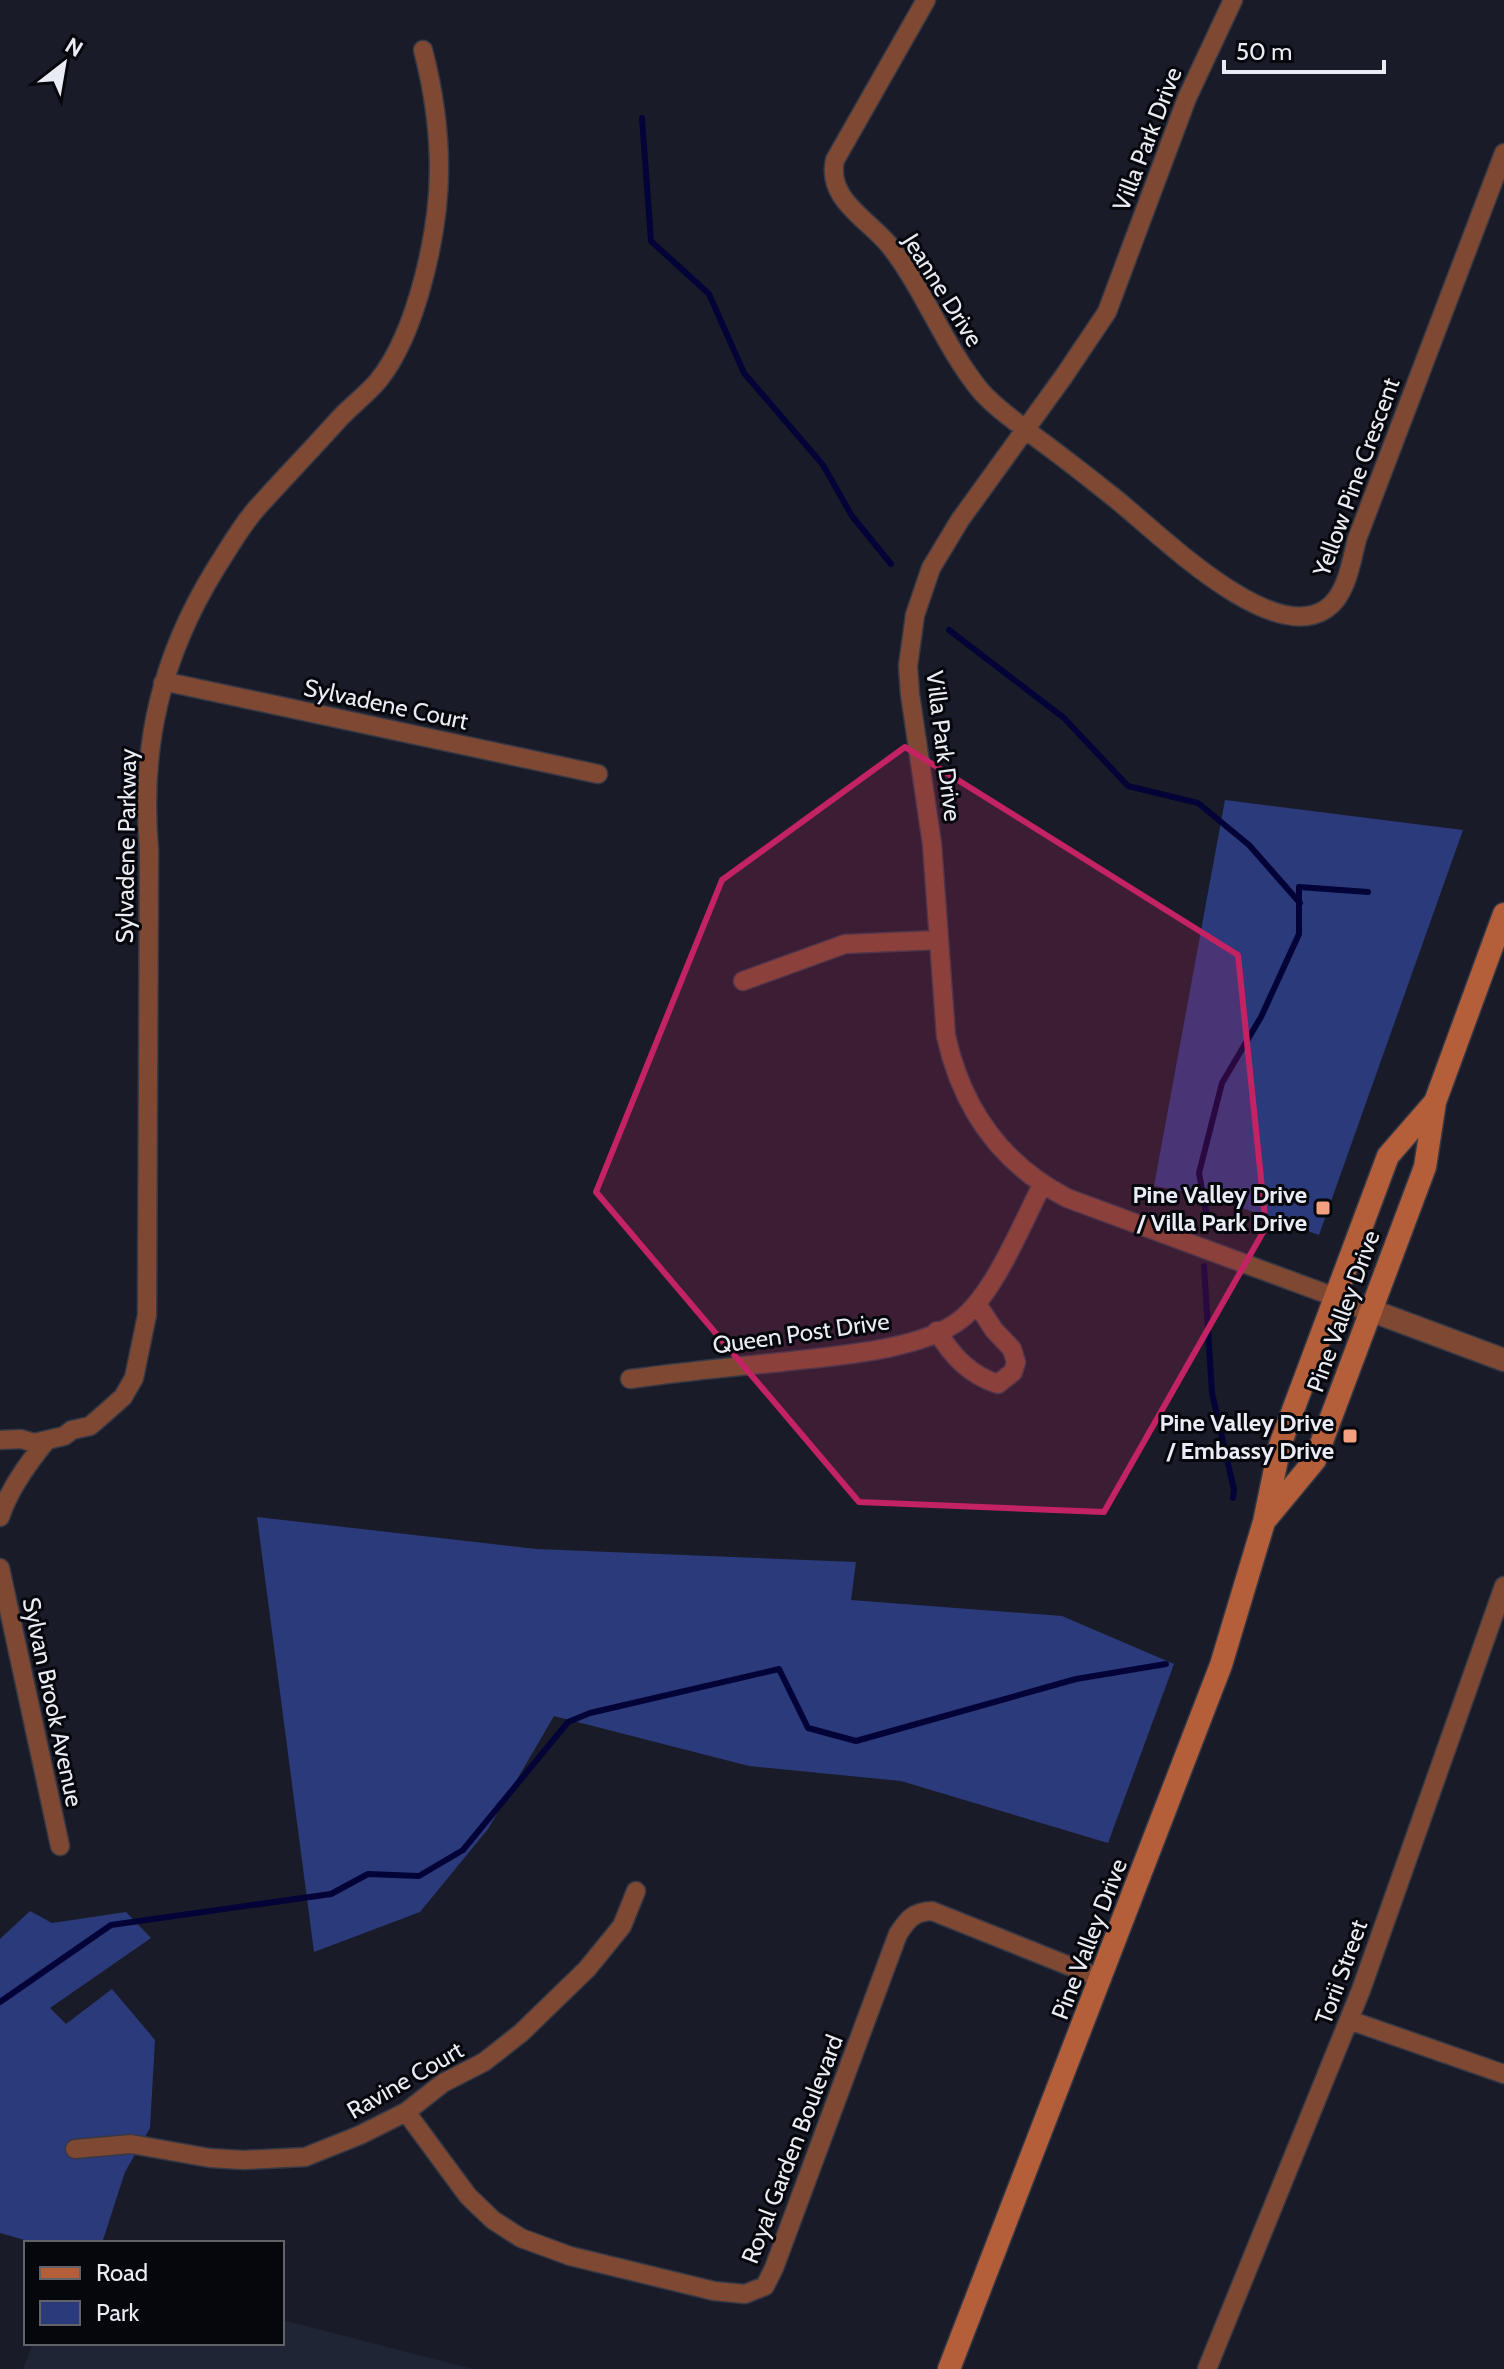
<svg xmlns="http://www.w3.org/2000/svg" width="1504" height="2369" font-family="Cabin,sans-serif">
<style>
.built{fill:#202536}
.green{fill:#2b3a7b}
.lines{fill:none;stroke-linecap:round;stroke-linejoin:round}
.stream{stroke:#040337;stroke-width:6}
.minor-casing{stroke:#363945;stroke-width:21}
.tertiary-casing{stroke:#363945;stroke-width:25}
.secondary-casing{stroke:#363945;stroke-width:25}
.minor{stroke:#7e4832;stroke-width:18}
.tertiary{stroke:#7e4832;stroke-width:22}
.secondary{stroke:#b55e3a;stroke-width:22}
.marked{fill:#c42363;fill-opacity:0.2;stroke:#c42363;stroke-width:6;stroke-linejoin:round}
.poi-dot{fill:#f2a080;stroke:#06070c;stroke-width:3}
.labels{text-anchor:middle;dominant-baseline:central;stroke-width:6;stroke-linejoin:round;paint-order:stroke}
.street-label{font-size:24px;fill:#e9ecf4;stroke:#06070c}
.poi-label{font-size:24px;font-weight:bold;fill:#e9ecf4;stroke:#06070c;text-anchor:end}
</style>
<rect width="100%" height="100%" fill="#191c28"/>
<path class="built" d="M 282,2320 L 473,2369 L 23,2369 L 33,2343 L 282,2343 Z"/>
<path class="green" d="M 1225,800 L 1463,830 L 1319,1235 L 1208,1196 L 1154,1186 Z
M 257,1517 L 536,1549 L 856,1562 L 851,1600 L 1062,1616 L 1174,1664 L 1108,1843 L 901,1781 L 749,1766 L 554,1716 L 488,1829 L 420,1912 L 314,1952 Z
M 30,1911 L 52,1923 L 126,1912 L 151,1938 L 50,2008 L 66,2024 L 112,1989 L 155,2040 L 150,2128 L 125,2172 L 102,2243 L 35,2243 L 0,2233 L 0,1939 Z"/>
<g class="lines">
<path class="stream" d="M 642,118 L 651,241 L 709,294 L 744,373 L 823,465 L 852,516 L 891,564
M 949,630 L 1064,718 L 1128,786 L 1198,803 L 1249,845 L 1300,903
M 1206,1230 L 1207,1217 L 1199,1173 L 1222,1083 L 1261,1017 L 1299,934 L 1299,887 L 1368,892
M 1204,1266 L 1212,1393 L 1234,1490 L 1233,1498
M 0,2002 L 111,1925 L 331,1894 L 368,1874 L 419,1876 L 463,1850 L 568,1722 L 590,1713 L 779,1669 L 808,1728 L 856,1741 L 1076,1679 L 1166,1664"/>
<g class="minor-casing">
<path id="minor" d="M 926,0 L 835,160 C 826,199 868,219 890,246 C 925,291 944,346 980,390 C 994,407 1013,419 1030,433 C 1056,452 1082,472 1107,492 C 1150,524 1268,648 1326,609 C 1347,595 1351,562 1357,539 L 1504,153
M 1233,0 L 1187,98 L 1107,312 L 1064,376 L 960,520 L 931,568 L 915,615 L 908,666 L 910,694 L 932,844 L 946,1036 C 962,1108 1001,1164 1067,1198 L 1335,1297
M 163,683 L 167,682 L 598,774
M 743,981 L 845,944 L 938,940
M 937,1331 C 952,1356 970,1375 998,1384 L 1013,1372 L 1016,1362 L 1012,1349 L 994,1330 L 977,1304
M 630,1379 C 681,1372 731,1367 782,1362 C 831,1356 920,1351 960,1320 C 994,1294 1022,1224 1042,1185
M 0,1440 L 21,1439 L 34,1443 L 64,1436 L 72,1430 L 90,1426 L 105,1413 L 123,1397 L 134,1378 L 147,1315 L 149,850 C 140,746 161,657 216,568 C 229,548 241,526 257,508 C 284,478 312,449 339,419 C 351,406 366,395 378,381 C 417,333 439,231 439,169 C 439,130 433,88 423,50
M 0,1517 C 9,1489 28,1463 47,1440
M 0,1568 L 60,1846
M 1349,2020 L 1504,2074
M 406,2112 L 468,2196 L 493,2220 L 521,2238 L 570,2256 L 714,2291 L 745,2294 L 765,2286 L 774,2268 L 898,1934 C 908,1919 913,1912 932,1911 L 1102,1979
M 75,2149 L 131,2144 L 210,2158 L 243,2160 L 305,2157 L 360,2135 L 406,2112 L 443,2083 L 484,2062 L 521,2033 L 587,1969 L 622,1926 L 636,1891
M 1207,2369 L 1361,1990 L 1504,1586"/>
</g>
<g class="tertiary-casing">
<path id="tertiary" d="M 1335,1297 L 1504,1360"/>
</g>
<g class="secondary-casing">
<path id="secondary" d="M 1267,1518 L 1315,1460 L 1425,1167 L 1435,1102 L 1504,914
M 949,2369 L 1221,1665 L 1264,1522 L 1280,1445 L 1388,1156 L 1435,1102"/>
</g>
<use href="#minor" class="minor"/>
<use href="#tertiary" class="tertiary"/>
<use href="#secondary" class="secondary"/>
</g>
<path class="marked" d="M 905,747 L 1238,955 L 1266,1227 L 1104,1512 L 859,1502 L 596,1192 L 722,880 Z"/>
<g class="poi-dot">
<rect x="1315" y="1200" width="16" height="16" rx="4"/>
<rect x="1342" y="1428" width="16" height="16" rx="4"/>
</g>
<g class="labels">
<g class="street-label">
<text transform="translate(1147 139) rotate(-69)">Villa Park Drive</text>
<text transform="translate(943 290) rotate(58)">Jeanne Drive</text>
<text transform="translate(1356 477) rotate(-70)">Yellow Pine Crescent</text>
<text transform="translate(386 704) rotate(12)">Sylvadene Court</text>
<text transform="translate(944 746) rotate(83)">Villa Park Drive</text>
<text transform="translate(126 846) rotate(-89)">Sylvadene Parkway</text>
<text transform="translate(1343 1311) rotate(-70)">Pine Valley Drive</text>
<text transform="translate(801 1333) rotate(-8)">Queen Post Drive</text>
<text transform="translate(53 1702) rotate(78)">Sylvan Brook Avenue</text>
<text transform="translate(1089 1939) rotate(-69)">Pine Valley Drive</text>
<text transform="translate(1341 1972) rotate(-70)">Torii Street</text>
<text transform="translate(405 2080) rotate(-30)">Ravine Court</text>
<text transform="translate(792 2149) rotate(-69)">Royal Garden Boulevard</text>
</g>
<g class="poi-label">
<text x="1307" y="1194">Pine Valley Drive<tspan x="1307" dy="28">/ Villa Park Drive</tspan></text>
<text x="1334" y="1422">Pine Valley Drive<tspan x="1334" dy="28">/ Embassy Drive</tspan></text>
</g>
</g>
<rect x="24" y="2241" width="260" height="104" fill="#06070c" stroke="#616369" stroke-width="2"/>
<rect x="40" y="2267" width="40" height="12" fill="#b55e3a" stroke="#616369" stroke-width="2"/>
<text x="96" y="2281" font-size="24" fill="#e9ecf4">Road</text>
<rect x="40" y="2301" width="40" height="24" fill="#2b3a7b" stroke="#616369" stroke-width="2"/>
<text x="96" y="2321" font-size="24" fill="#e9ecf4">Park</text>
<g transform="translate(64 64) rotate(31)" stroke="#06070c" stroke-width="6" paint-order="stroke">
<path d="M0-6L14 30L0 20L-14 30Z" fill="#e9ecf4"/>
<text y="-12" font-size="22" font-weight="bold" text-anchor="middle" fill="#e9ecf4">N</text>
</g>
<path d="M1224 60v12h160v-12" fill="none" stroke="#e9ecf4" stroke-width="4"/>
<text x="1236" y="60" font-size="24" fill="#e9ecf4" stroke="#06070c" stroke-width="6" paint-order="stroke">50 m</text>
</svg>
